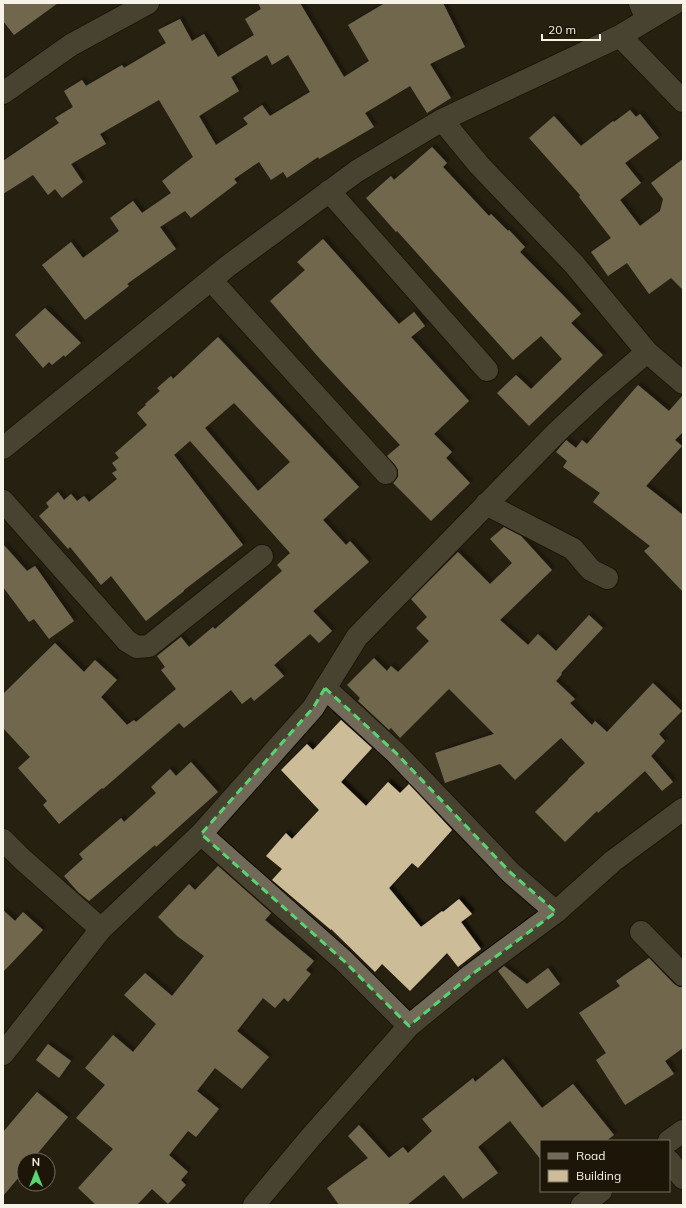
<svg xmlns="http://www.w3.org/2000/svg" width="686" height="1208" font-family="Mulish,sans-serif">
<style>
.building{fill:#cdbc98;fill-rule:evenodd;filter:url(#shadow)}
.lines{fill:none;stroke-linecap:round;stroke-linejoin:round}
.minor-casing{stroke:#0f0901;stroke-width:24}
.minor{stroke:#726a59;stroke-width:22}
.marked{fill:none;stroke:#57d570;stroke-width:3;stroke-dasharray:8 5;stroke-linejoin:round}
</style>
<defs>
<filter id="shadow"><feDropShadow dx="3.5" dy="-3.5" stdDeviation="1" flood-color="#0009"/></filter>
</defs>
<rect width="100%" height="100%" fill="#262011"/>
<path class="building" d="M 3,3 L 58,3 L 14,35 L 3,21 Z
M 258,3 L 300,3 L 344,77 L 369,61 L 348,25 L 385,3 L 443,3 L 465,47 L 430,64 L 451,98 L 427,113 L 410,86 L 365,113 L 374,127 L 319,159 L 318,157 L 287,178 L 283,172 L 271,180 L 259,162 L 234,179 L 237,183 L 191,218 L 185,211 L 160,227 L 176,249 L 127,284 L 129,286 L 85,320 L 42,265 L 71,242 L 83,258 L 119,231 L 110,218 L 133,201 L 142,213 L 171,193 L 162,181 L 193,157 L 159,100 L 100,134 L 106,144 L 71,164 L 83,182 L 62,198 L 55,189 L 48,195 L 33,175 L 3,194 L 3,161 L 59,123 L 55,118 L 73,107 L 64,91 L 82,80 L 86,86 L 122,65 L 124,68 L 166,43 L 158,30 L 180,19 L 192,41 L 204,34 L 218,57 L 254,35 L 245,19 L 261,9 ZM 267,55 L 272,65 L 288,55 L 310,92 L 270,116 L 262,105 L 243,118 L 248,124 L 216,145 L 199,116 L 239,91 L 231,77 Z
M 630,110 L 636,117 L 640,114 L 659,138 L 625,163 L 641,183 L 620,200 L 640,226 L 660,211 L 663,199 L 651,183 L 683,159 L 683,290 L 671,278 L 649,294 L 627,263 L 608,276 L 591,252 L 611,238 L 579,197 L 580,195 L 529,138 L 554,116 L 581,146 L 613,121 L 614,122 Z
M 432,147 L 447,163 L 443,167 L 489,216 L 491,214 L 508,231 L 509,230 L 525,247 L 520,252 L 563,295 L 581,314 L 571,323 L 603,355 L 529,426 L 497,393 L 516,375 L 531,389 L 562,359 L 541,336 L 513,360 L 397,231 L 396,232 L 366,198 L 391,176 L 394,180 Z
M 323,239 L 399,324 L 414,312 L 425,326 L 411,337 L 469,401 L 434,434 L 452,452 L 446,458 L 470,483 L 431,521 L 393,483 L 398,477 L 398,470 L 395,465 L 387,456 L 400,445 L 320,359 L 270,301 L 305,270 L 297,262 Z
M 45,308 L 81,343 L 65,357 L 64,355 L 52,365 L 49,362 L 43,368 L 15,335 Z
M 218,337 L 359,487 L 323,520 L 346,545 L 350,541 L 369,562 L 313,611 L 332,631 L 319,643 L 310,634 L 274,665 L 284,676 L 254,701 L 251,697 L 242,704 L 231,690 L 184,728 L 179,723 L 103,789 L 102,788 L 59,824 L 43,805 L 47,801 L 18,768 L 30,757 L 3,728 L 3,694 L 55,643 L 84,672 L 95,660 L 117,680 L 101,697 L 127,725 L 134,720 L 136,722 L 176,689 L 161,670 L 165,667 L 157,656 L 181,637 L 189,647 L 213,627 L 215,629 L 282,571 L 277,565 L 290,553 L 190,441 L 174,455 L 243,545 L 184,590 L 184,591 L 146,621 L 111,576 L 101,585 L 70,547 L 68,549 L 39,516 L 49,507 L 46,503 L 58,492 L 64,500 L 71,494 L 77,501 L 84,496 L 89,502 L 117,479 L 112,473 L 117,470 L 112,463 L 119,458 L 115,453 L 147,425 L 137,413 L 146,405 L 145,404 L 160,391 L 157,388 L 171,376 L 173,379 ZM 234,403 L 290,462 L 258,491 L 205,428 Z
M 638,385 L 669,411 L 683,395 L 683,432 L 675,440 L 682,446 L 646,486 L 683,515 L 683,592 L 644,551 L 650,546 L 593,502 L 600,493 L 563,467 L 567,461 L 556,452 L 566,440 L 576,448 L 582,440 L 587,444 Z
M 504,527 L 521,536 L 552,570 L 500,620 L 528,645 L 538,634 L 556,651 L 589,615 L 603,628 L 561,673 L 562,674 L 556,681 L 575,699 L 570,703 L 592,725 L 595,721 L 607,732 L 653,683 L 682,711 L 659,734 L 665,741 L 651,756 L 673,782 L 662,791 L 645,771 L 598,813 L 597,811 L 565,842 L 535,812 L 568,780 L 568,779 L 585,763 L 561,738 L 515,780 L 500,764 L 445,783 L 435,753 L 494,734 L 449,689 L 400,738 L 391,728 L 389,730 L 358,701 L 360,698 L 347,685 L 374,658 L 387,671 L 391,666 L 398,672 L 429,641 L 416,628 L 427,617 L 411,599 L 458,552 L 490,584 L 512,563 L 490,539 Z
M 3,544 L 27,571 L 35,566 L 74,621 L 49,639 L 34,619 L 29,622 L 3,587 Z
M 341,720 L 372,748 L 341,782 L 366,806 L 388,782 L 400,793 L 409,784 L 452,830 L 418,868 L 412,863 L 389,888 L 421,927 L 442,911 L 443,912 L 459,899 L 472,914 L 461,922 L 481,949 L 458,967 L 447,953 L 410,991 L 382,964 L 375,972 L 331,929 L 331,930 L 272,880 L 282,869 L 266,856 L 286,833 L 292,839 L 319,810 L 281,770 L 307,744 L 313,750 Z
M 191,762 L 218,792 L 156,847 L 155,845 L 89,901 L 78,892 L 64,876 L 83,859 L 79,854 L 121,818 L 124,822 L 156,793 L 151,787 L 170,769 L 176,776 Z
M 218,866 L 271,913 L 265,920 L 314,961 L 306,970 L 311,974 L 288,1002 L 284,998 L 275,1008 L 263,998 L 237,1031 L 269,1057 L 242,1089 L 215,1068 L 197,1091 L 219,1109 L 196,1137 L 188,1131 L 169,1155 L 188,1172 L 181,1180 L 186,1185 L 168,1204 L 152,1189 L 137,1205 L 96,1205 L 78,1188 L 113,1149 L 76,1118 L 105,1085 L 85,1068 L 113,1035 L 133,1052 L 156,1024 L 124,995 L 145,973 L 172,996 L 204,956 L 177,936 L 158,917 L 189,884 L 195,890 Z
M 3,910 L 15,921 L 23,912 L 43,930 L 3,972 Z
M 649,958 L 674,984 L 679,987 L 683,987 L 683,1048 L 665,1061 L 674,1074 L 625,1105 L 596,1060 L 606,1053 L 579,1013 L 620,986 L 616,981 Z
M 504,966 L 527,984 L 548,968 L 560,984 L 527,1009 L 498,971 Z
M 48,1044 L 71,1061 L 59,1078 L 36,1060 Z
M 503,1059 L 542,1108 L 573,1084 L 614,1135 L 606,1141 L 541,1141 L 541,1160 L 510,1121 L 478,1147 L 498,1173 L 463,1199 L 444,1175 L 407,1205 L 339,1205 L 327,1188 L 368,1158 L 348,1136 L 359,1125 L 389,1158 L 403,1147 L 408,1153 L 432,1131 L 422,1119 L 473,1078 L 475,1082 Z
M 37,1092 L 68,1117 L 32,1160 L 24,1160 L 24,1171 L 3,1196 L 3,1132 Z"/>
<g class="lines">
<g class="minor-casing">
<path id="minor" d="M 640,3 L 647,20
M 620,36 L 683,101
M 3,93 L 71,45 L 148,3
M 442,120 L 479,165 L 573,263 L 647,352 L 683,383
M 329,191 L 487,370
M 211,280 L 386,473
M 3,448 L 228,266 L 357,171 L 442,120 L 620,36 L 675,3
M 3,501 L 127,641 L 137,647 L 149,646 L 262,556
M 486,504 L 573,549 L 591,570 L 607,578
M 325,688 L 396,753 L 511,873 L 556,912
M 201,834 L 344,961 L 409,1026
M 3,840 L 22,859 L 101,929
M 641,932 L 683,975
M 3,1054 L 101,929 L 201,834 L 313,708 L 357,637 L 557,432 L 599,393 L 647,352
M 669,1141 L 683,1131
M 669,1161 L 683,1178
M 254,1205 L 310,1138 L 409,1026 L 471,975 L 556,912 L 613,861 L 683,809
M 582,1205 L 601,1191"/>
</g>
<use href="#minor" class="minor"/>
</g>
<path d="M0 0H686V1208H0ZM 325,688 L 396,753 L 511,873 L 556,912 L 471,975 L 409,1026 L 344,961 L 201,834 L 313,708 Z" fill="#262011" fill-opacity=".55" fill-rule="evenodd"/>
<path class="marked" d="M 325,688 L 396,753 L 511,873 L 556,912 L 471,975 L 409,1026 L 344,961 L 201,834 L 313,708 Z"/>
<rect width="686" height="1208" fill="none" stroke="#f7f3e9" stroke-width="8"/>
<rect x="540" y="1140" width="130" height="52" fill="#1d1608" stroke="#746e62"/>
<rect x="548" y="1153" width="20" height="6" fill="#726a59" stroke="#746e62"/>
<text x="576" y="1160" font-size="12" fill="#f7f3e9">Road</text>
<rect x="548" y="1170" width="20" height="12" fill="#cdbc98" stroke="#746e62"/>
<text x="576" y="1180" font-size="12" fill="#f7f3e9">Building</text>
<g transform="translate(36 1172)"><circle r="19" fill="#1d1608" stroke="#746e62"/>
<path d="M0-3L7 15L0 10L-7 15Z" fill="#57d570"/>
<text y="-6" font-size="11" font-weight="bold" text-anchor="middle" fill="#f7f3e9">N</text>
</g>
<path d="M542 34v6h58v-6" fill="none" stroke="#f7f3e9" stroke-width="2"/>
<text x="548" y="34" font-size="12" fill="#f7f3e9" stroke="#1d1608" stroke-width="3" paint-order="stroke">20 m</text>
</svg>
